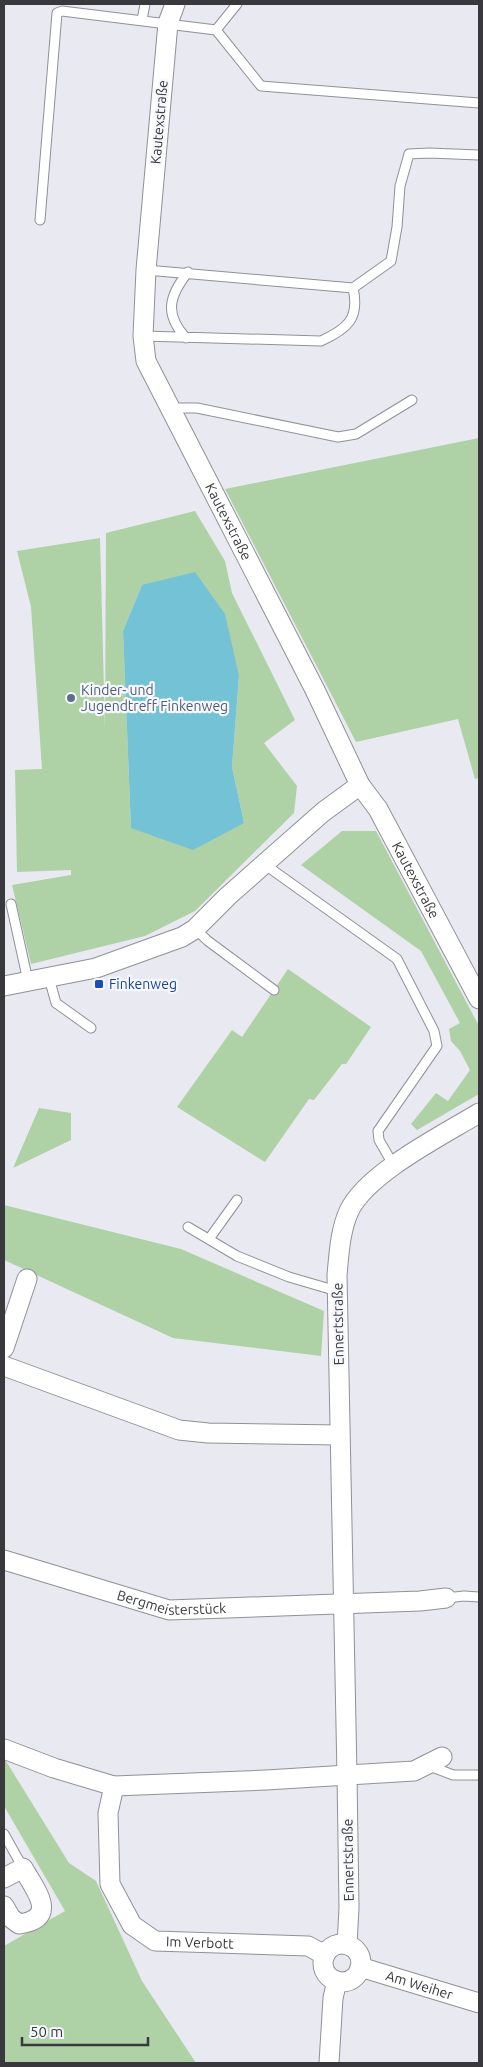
<svg xmlns="http://www.w3.org/2000/svg" width="483" height="2067" font-family="Ubuntu,sans-serif">
<style>
.green{fill:#afd1a6;fill-rule:evenodd}
.water{fill:#74c2d5}
.lines{fill:none;stroke-linecap:round;stroke-linejoin:round}
.service-casing{stroke:#909098;stroke-width:11}
.minor-casing{stroke:#909098;stroke-width:21}
.service{stroke:#fff;stroke-width:9}
.minor{stroke:#fff;stroke-width:19}
.service-dot{fill:#5c6f8a;stroke:#f7f7fe;stroke-width:2}
.transit-dot{fill:#1a4fb4;stroke:#f7f7fe;stroke-width:2}
.labels{text-anchor:middle;dominant-baseline:central;stroke-width:4.5;stroke-linejoin:round;paint-order:stroke}
.street-label{font-size:14px;fill:#39393d;stroke:#f7f7fe}
.service-label{font-size:14px;fill:#4e5e75;stroke:#f7f7fe;text-anchor:start}
.transit-label{font-size:14px;fill:#164399;stroke:#f7f7fe;text-anchor:start}
</style>
<rect width="100%" height="100%" fill="#e9e9f2"/>
<path class="green" d="M 479,438 L 479,778 L 475,779 L 458,719 L 356,742 L 225,489 Z
M 195,511 L 225,561 L 232,593 L 295,720 L 264,743 L 297,786 L 294,813 L 195,911 L 145,936 L 31,964 L 12,885 L 71,875 L 71,870 L 17,872 L 15,770 L 42,769 L 31,607 L 17,551 L 100,538 L 105,729 L 106,533 ZM 142,585 L 239,676 L 232,767 L 244,823 L 131,828 L 123,631 Z
M 342,831 L 376,831 L 479,1026 L 479,1094 L 417,1130 L 411,1124 L 436,1093 L 448,1101 L 470,1070 L 460,1051 L 451,1041 L 449,1029 L 460,1023 L 421,951 L 301,865 Z
M 288,969 L 371,1027 L 346,1064 L 342,1064 L 314,1100 L 309,1099 L 265,1162 L 177,1107 L 232,1030 L 242,1037 Z
M 39,1108 L 71,1113 L 71,1140 L 13,1168 Z
M 4,1205 L 181,1249 L 324,1311 L 321,1356 L 173,1338 L 4,1260 Z
M 4,1758 L 69,1863 L 96,1881 L 142,1981 L 196,2063 L 4,2063 L 4,1946 L 65,1911 L 4,1806 Z"/>
<path class="water" d="M 195,572 L 225,614 L 239,676 L 232,767 L 244,823 L 193,850 L 131,828 L 123,631 L 142,585 Z"/>
<g class="lines">
<g class="service-casing">
<path id="service" d="M 142,20 L 145,4
M 216,30 L 237,4
M 40,220 L 57,13 L 62,11 L 216,30 L 261,86 L 479,103
M 146,270 L 353,288 L 391,261 L 397,227 L 400,186 L 409,154 L 429,153 L 479,155
M 143,336 L 321,341 C 347,329 360,319 353,288
M 186,338 C 164,314 169,296 188,272
M 169,408 L 197,408 L 338,437 L 356,434 L 412,400
M 264,864 L 397,959 L 434,1031 L 437,1046 L 378,1131 L 379,1140 L 394,1166
M 11,904 L 28,981
M 195,929 L 208,941 L 274,990
M 49,978 L 56,1003 L 91,1028
M 188,1227 L 237,1256 L 289,1277 L 337,1291
M 209,1239 L 237,1200
M 446,1598 L 464,1596 L 479,1597
M 427,1765 L 453,1775 L 479,1775
M 4,1834 L 23,1868"/>
</g>
<g class="minor-casing">
<g id="minor">
<path id="s1" d="M 175,4 L 168,23 L 146,270 L 143,336 L 146,361 L 315,690 L 360,785 L 378,809 L 479,999"/>
<path d="M 4,986 L 96,968 L 182,937 L 195,929 L 228,896 L 323,812 L 360,785"/>
<path d="M 4,1348 L 27,1279"/>
<path d="M 4,1366 L 179,1430 L 208,1433 L 339,1435"/>
<path id="s2" d="M 4,1560 L 169,1610 L 420,1601 L 446,1598"/>
<path d="M 4,1749 L 54,1768 L 114,1786 L 266,1780 L 414,1771 L 442,1757"/>
<path id="s3" d="M 114,1786 L 108,1813 L 110,1884 L 132,1925 L 155,1941 L 308,1946 L 325,1955"/>
<path d="M 4,1878 L 23,1868 C 35,1890 60,1918 19,1924 L 11,1918 L 4,1906"/>
<circle cx="342" cy="1963" r="19"/>
<path d="M 347,1945 L 349,1908 L 347,1775 L 337,1275 C 339,1254 340,1231 349,1211 C 367,1173 443,1135 479,1113"/>
<path id="s4" d="M 360,1967 L 479,2003"/>
<path d="M 329,2063 L 333,1998 L 337,1981"/>
</g>
</g>
<use href="#service" class="service"/>
<use href="#minor" class="minor"/>
</g>
<circle class="service-dot" cx="71" cy="698" r="5"/>
<rect class="transit-dot" x="94" y="979" width="10" height="10" rx="2.5"/>
<g class="labels">
<g class="street-label">
<text transform="translate(159 122) rotate(-85)">Kautexstraße</text>
<text stroke="none"><textPath href="#s1" startOffset="540">Kautexstraße</textPath></text>
<text stroke="none"><textPath href="#s1" startOffset="945">Kautexstraße</textPath></text>
<text transform="translate(338 1324) rotate(-91)">Ennertstraße</text>
<text stroke="none"><textPath href="#s2" startOffset="174">Bergmeisterstück</textPath></text>
<text transform="translate(348 1860) rotate(-91)">Ennertstraße</text>
<text stroke="none"><textPath href="#s3" startOffset="218">Im Verbott</textPath></text>
<text stroke="none"><textPath href="#s4" startOffset="62">Am Weiher</textPath></text>
</g>
<g class="service-label">
<text x="81" y="690">Kinder- und<tspan x="81" dy="16">Jugendtreff Finkenweg</tspan></text>
</g>
<g class="transit-label">
<text x="109" y="984">Finkenweg</text>
</g>
</g>
<rect width="483" height="2067" fill="none" stroke="#39393d" stroke-width="10"/>
<path d="M22 2037v8h126v-8" fill="none" stroke="#39393d" stroke-width="2.5"/>
<text x="30" y="2037" font-size="15" fill="#39393d" stroke="#f7f7fe" stroke-width="4" paint-order="stroke">50 m</text>
</svg>
